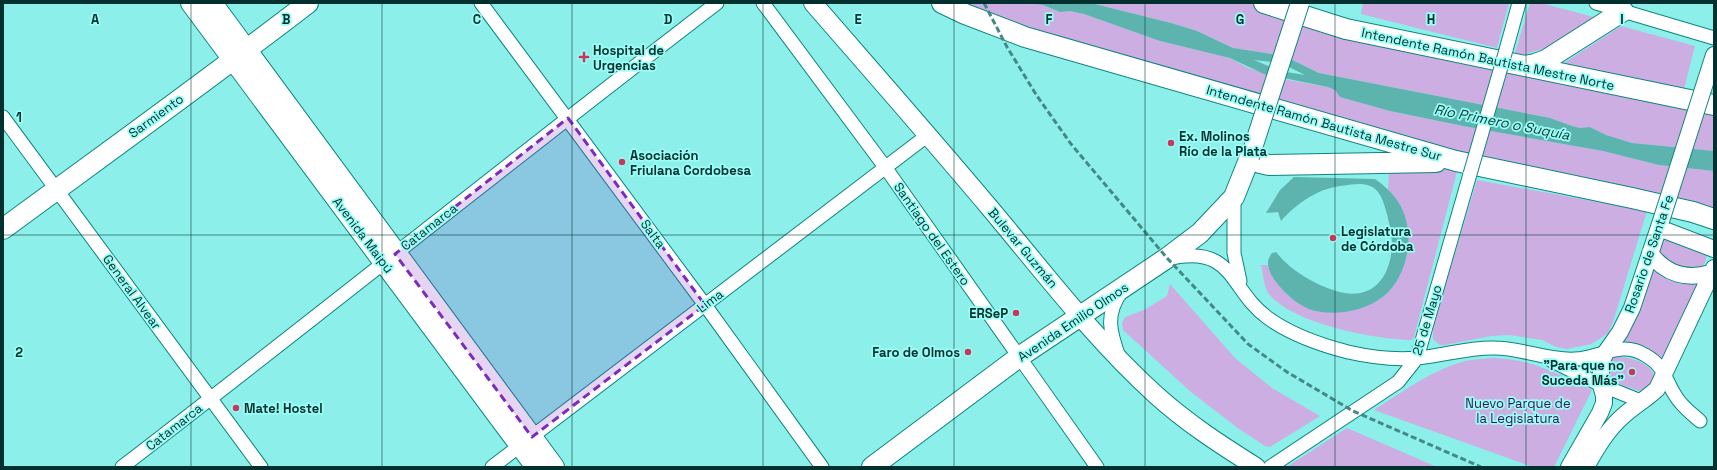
<svg xmlns="http://www.w3.org/2000/svg" width="1717" height="470" font-family="'Space Grotesk',sans-serif">
<style>
.green{fill:#ccaee3}
.water{fill:#5db3ae;fill-rule:evenodd}
.lines{fill:none;stroke-linecap:round;stroke-linejoin:round}
.minor-casing{stroke:#0d8581;stroke-width:15}
.tertiary-casing{stroke:#0d8581;stroke-width:18}
.secondary-casing{stroke:#0d8581;stroke-width:20}
.primary-casing{stroke:#0d8581;stroke-width:22}
.minor{stroke:#fff;stroke-width:13}
.tertiary{stroke:#fff;stroke-width:16}
.secondary{stroke:#fff;stroke-width:18}
.primary{stroke:#fff;stroke-width:20}
.rail{stroke:#438986;stroke-width:3;stroke-dasharray:6 3;stroke-linecap:butt}
.minor-bridge-casing{stroke:#0d8581;stroke-width:15;stroke-linecap:butt}
.tertiary-bridge-casing{stroke:#0d8581;stroke-width:18;stroke-linecap:butt}
.secondary-bridge-casing{stroke:#0d8581;stroke-width:20;stroke-linecap:butt}
.minor-bridge{stroke:#fff;stroke-width:13}
.tertiary-bridge{stroke:#fff;stroke-width:16}
.secondary-bridge{stroke:#fff;stroke-width:18}
.marked{fill:#7b2cbf;fill-opacity:0.2;stroke:#7b2cbf;stroke-width:3;stroke-dasharray:8 5;stroke-linejoin:round}
.grid{fill:none;stroke:#02302e;stroke-width:1;stroke-opacity:0.55}
.poi-dot{fill:#c6375b;stroke:#9afdf6;stroke-width:1.5}
.labels{text-anchor:middle;dominant-baseline:central;stroke-width:3.5;stroke-linejoin:round;paint-order:stroke}
.poi-label{font-size:13px;font-weight:bold;fill:#02302e;stroke:#9afdf6;text-anchor:start}
.street-label{font-size:13px;fill:#02302e;stroke:#9afdf6}
.park-label{font-size:13px;fill:#3c1253;stroke:#9afdf6}
.water-label{font-size:14px;font-style:italic;fill:#0e3836;stroke:#9afdf6}
.grid-label{font-size:13px;text-anchor:middle;font-weight:bold;fill:#02302e;stroke:#9afdf6;stroke-width:3.5;stroke-linejoin:round;paint-order:stroke}
</style>
<rect width="100%" height="100%" fill="#8defe9"/>
<path class="green" d="M 942,3 L 1028,3 L 1043,5 L 1060,12 L 1070,11 L 1084,14 L 1160,41 L 1230,58 L 1248,68 L 1283,79 L 1328,87 L 1335,90 L 1341,97 L 1390,111 L 1463,126 L 1603,151 L 1659,165 L 1714,171 L 1714,219 L 1456,161 Z
M 1091,3 L 1264,3 L 1714,105 L 1714,151 L 1632,143 L 1606,135 L 1590,127 L 1580,128 L 1572,126 L 1550,118 L 1319,73 L 1284,56 L 1233,48 L 1197,31 L 1171,23 Z
M 1363,3 L 1509,3 L 1497,48 L 1361,14 Z
M 1530,3 L 1541,3 L 1597,18 C 1568,36 1549,51 1514,56 Z
M 1621,26 L 1695,46 L 1684,89 L 1561,65 Z
M 1389,168 L 1458,168 L 1414,337 L 1412,340 C 1374,339 1294,324 1269,294 C 1264,288 1263,273 1261,265 L 1267,265 C 1283,303 1318,320 1357,309 C 1366,307 1377,302 1384,296 C 1415,267 1416,219 1388,189 Z
M 1477,180 L 1647,211 L 1613,322 L 1608,333 L 1598,340 L 1591,344 L 1567,349 L 1556,347 L 1542,340 L 1509,335 L 1491,336 L 1445,345 L 1440,345 L 1433,339 L 1433,327 Z
M 1669,237 L 1706,253 C 1708,266 1700,268 1689,272 L 1658,255 L 1658,245 L 1662,240 Z
M 1651,266 C 1661,280 1682,288 1698,282 L 1663,361 C 1652,349 1639,346 1624,344 Z
M 1170,284 L 1235,358 L 1272,388 L 1320,416 L 1270,447 L 1265,446 L 1239,429 L 1191,392 L 1123,330 L 1122,323 L 1125,317 L 1144,310 L 1167,296 Z
M 1615,357 C 1630,356 1654,363 1656,381 L 1643,392 C 1633,388 1606,383 1607,369 C 1607,367 1609,363 1609,360 Z
M 1493,358 C 1532,359 1557,374 1592,390 L 1554,467 L 1533,467 L 1374,410 C 1401,393 1430,371 1462,362 C 1472,359 1482,359 1493,358 Z
M 1347,428 L 1437,467 L 1288,466 Z"/>
<path class="water" d="M 1028,3 L 1091,3 L 1171,23 L 1197,31 L 1233,48 L 1284,56 L 1319,73 L 1550,118 L 1572,126 L 1580,128 L 1590,127 L 1606,135 L 1632,143 L 1714,151 L 1714,171 L 1659,165 L 1603,151 L 1463,126 L 1390,111 L 1340,97 L 1335,90 L 1328,87 L 1264,74 L 1230,58 L 1160,41 L 1084,14 L 1070,11 L 1060,12 L 1043,5 ZM 1254,60 L 1281,63 L 1305,75 L 1280,71 Z
M 1294,177 L 1375,179 C 1385,186 1394,194 1400,205 C 1416,233 1408,276 1384,296 C 1365,312 1331,317 1309,309 C 1297,304 1283,292 1276,282 C 1269,272 1264,263 1272,253 L 1276,252 C 1291,271 1314,284 1336,291 C 1372,302 1391,278 1392,244 C 1392,234 1389,223 1387,214 C 1384,204 1381,190 1370,186 C 1361,182 1349,185 1340,186 C 1317,189 1296,204 1281,221 L 1278,212 L 1266,213 L 1280,190 Z"/>
<g class="lines">
<g class="minor-casing">
<path id="minor" d="M 481,3 L 705,305 L 822,467
M 763,3 L 885,167 L 1097,467
M 1596,3 L 1714,38
M 1506,50 L 1519,3
M 3,117 L 261,467
M 1234,197 L 1234,253 L 1240,281
M 1171,258 C 1235,245 1229,290 1268,318 C 1290,334 1321,345 1348,352 C 1370,357 1395,360 1417,358 C 1443,356 1468,347 1495,348 C 1521,348 1550,361 1575,359 C 1600,358 1621,340 1645,355 C 1665,366 1664,378 1675,395 C 1681,406 1691,413 1700,421
M 1119,357 C 1110,332 1105,315 1121,292
M 1552,361 L 1601,385 L 1643,402
M 122,467 C 321,314 517,156 717,3
M 492,467 L 928,135
M 1270,467 L 1398,382 L 1417,358 L 1470,174"/>
</g>
<g class="tertiary-casing">
<path id="tertiary" d="M 1706,80 L 1714,55
M 1659,228 L 1714,249
M 1650,253 C 1665,274 1687,280 1711,273
M 1569,467 L 1600,413 L 1604,403 L 1604,396 L 1601,385 L 1601,363 L 1606,352 L 1620,332 L 1632,308 L 1661,221
M 1586,467 C 1596,449 1607,430 1623,416 C 1633,407 1646,399 1657,389 L 1714,268"/>
</g>
<g class="secondary-casing">
<path id="secondary" d="M 813,3 C 872,71 931,138 989,207 C 1042,270 1095,340 1156,395 C 1187,423 1221,445 1256,467"/>
</g>
<g class="primary-casing">
<path id="primary" d="M 191,3 L 536,467
M 212,3 L 554,467
M 942,3 L 965,14 L 1025,37 L 1456,161 L 1632,198 L 1693,212 L 1714,219
M 1264,3 L 1346,29 L 1714,105
M 1525,66 L 1535,64 L 1546,60 L 1623,11
M 3,229 C 105,154 208,80 308,3
M 872,467 L 1019,357 L 1167,258 L 1200,233 L 1234,197 L 1250,157 L 1260,163 L 1269,165 L 1436,162"/>
</g>
<use href="#minor" class="minor"/>
<use href="#tertiary" class="tertiary"/>
<use href="#secondary" class="secondary"/>
<use href="#primary" class="primary"/>
<path class="rail" d="M 984,3 L 1007,47 L 1037,96 L 1071,144 L 1167,258 L 1248,344 L 1287,372 L 1353,411 L 1481,467"/>
<g class="minor-bridge-casing">
<path id="minor-bridge" d="M 1470,174 L 1506,50"/>
</g>
<g class="tertiary-bridge-casing">
<path id="tertiary-bridge" d="M 1661,221 L 1706,80"/>
</g>
<g class="secondary-bridge-casing">
<path id="secondary-bridge" d="M 1250,157 L 1300,3"/>
</g>
<use href="#minor-bridge" class="minor-bridge"/>
<use href="#tertiary-bridge" class="tertiary-bridge"/>
<use href="#secondary-bridge" class="secondary-bridge"/>
</g>
<path class="marked" d="M 568,118 L 705,305 L 532,437 L 395,254 Z"/>
<path class="grid" d="M 191,3 L 191,467M 382,3 L 382,467M 572,3 L 572,467M 763,3 L 763,467M 954,3 L 954,467M 1145,3 L 1145,467M 1335,3 L 1335,467M 1526,3 L 1526,467M 3,235 L 1714,235"/>
<g class="poi-dot">
<path d="M582 51h4v4h4v4h-4v4h-4v-4h-4v-4h4z"/>
<circle cx="1171" cy="143" r="4"/>
<circle cx="622" cy="162" r="4"/>
<circle cx="1333" cy="238" r="4"/>
<circle cx="1016" cy="313" r="4"/>
<circle cx="968" cy="352" r="4"/>
<circle cx="1632" cy="372" r="4"/>
<circle cx="236" cy="408" r="4"/>
</g>
<g class="labels">
<g class="poi-label">
<text x="593" y="50">Hospital de<tspan x="593" dy="15">Urgencias</tspan></text>
<text x="1179" y="136">Ex. Molinos<tspan x="1179" dy="15">Río de la Plata</tspan></text>
<text x="630" y="155">Asociación<tspan x="630" dy="15">Friulana Cordobesa</tspan></text>
<text x="1341" y="231">Legislatura<tspan x="1341" dy="15">de Córdoba</tspan></text>
<text x="1008" y="313" text-anchor="end">ERSeP</text>
<text x="960" y="352" text-anchor="end">Faro de Olmos</text>
<text x="1624" y="365" text-anchor="end">"Para que no<tspan x="1624" dy="15">Suceda Más"</tspan></text>
<text x="244" y="408">Mate! Hostel</text>
</g>
<g class="street-label">
<text transform="translate(1488 59) rotate(12)">Intendente Ramón Bautista Mestre Norte</text>
<text transform="translate(156 116) rotate(-36)">Sarmiento</text>
<text transform="translate(1324 123) rotate(16)">Intendente Ramón Bautista Mestre Sur</text>
<text transform="translate(429 227) rotate(-38)">Catamarca</text>
<text transform="translate(653 234) rotate(54)">Salta</text>
<text transform="translate(932 234) rotate(55)">Santiago del Estero</text>
<text transform="translate(363 235) rotate(53)">Avenida Maipú</text>
<text transform="translate(1023 248) rotate(50)">Bulevar Guzmán</text>
<text transform="translate(1649 254) rotate(-71)">Rosario de Santa Fe</text>
<text transform="translate(132 292) rotate(54)">General Alvear</text>
<text transform="translate(710 301) rotate(-37)">Lima</text>
<text transform="translate(1427 320) rotate(-73)">25 de Mayo</text>
<text transform="translate(1073 322) rotate(-34)">Avenida Emilio Olmos</text>
<text transform="translate(174 427) rotate(-38)">Catamarca</text>
</g>
<g class="park-label">
<text x="1518" y="403">Nuevo Parque de<tspan x="1518" dy="15">la Legislatura</tspan></text>
</g>
<g class="water-label">
<text transform="translate(1502 122) rotate(11)">Río Primero o Suquía</text>
</g>
</g>
<g class="grid-label">
<text x="95" y="24">A</text>
<text x="286" y="24">B</text>
<text x="477" y="24">C</text>
<text x="668" y="24">D</text>
<text x="858" y="24">E</text>
<text x="1049" y="24">F</text>
<text x="1240" y="24">G</text>
<text x="1431" y="24">H</text>
<text x="1622" y="24">I</text>
<text x="19" y="122">1</text>
<text x="19" y="357">2</text>
</g>
<rect width="1717" height="470" fill="none" stroke="#02302e" stroke-width="8"/>
</svg>
